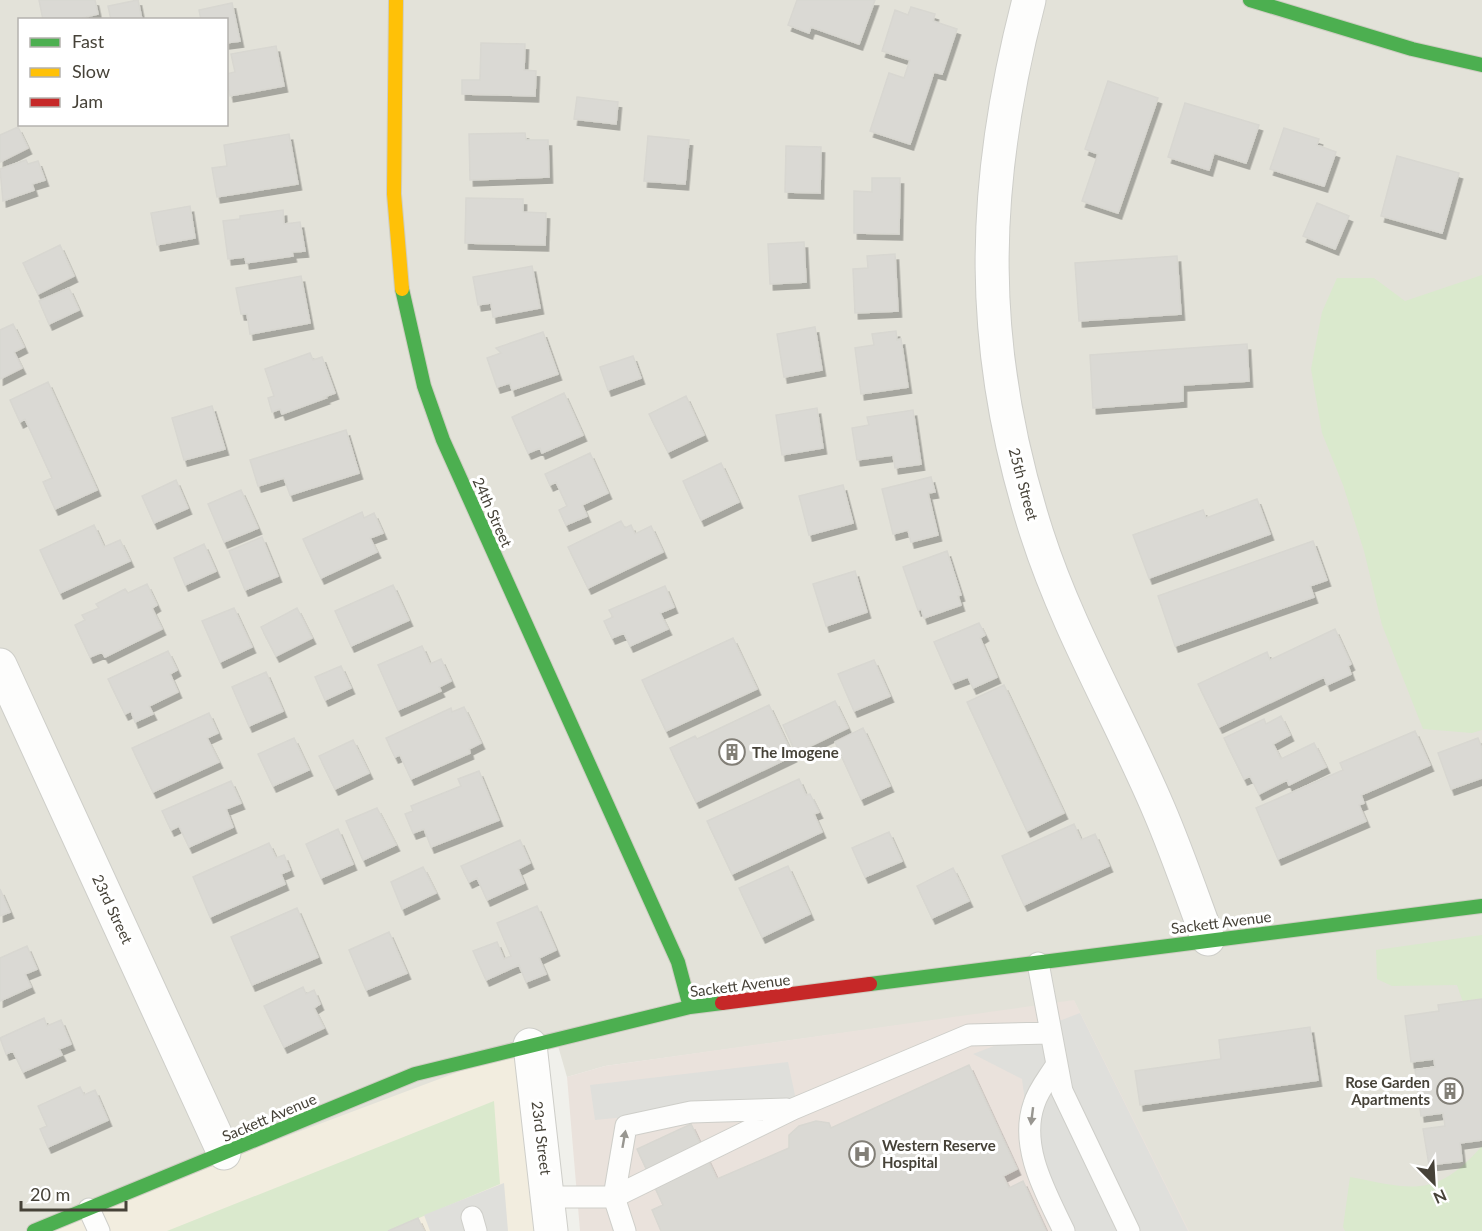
<svg xmlns="http://www.w3.org/2000/svg" width="1482" height="1231" font-family="Lato,sans-serif">
<style>
.residential{fill:#e3e2d9;fill-rule:evenodd}
.commercial{fill:#f2eddf}
.medical{fill:#eae2dc}
.green{fill:#dae9cd}
.parking{fill:#dfdfdb}
.building{fill:#dad9d4;stroke:#d8d7d1;stroke-width:1.5;filter:url(#shadow)}
.lines{fill:none;stroke-linecap:round;stroke-linejoin:round}
.lane-casing{stroke:#cecec9;stroke-width:23}
.street-casing{stroke:#cecec9;stroke-width:35}
.fast-casing{stroke:#cecdc2;stroke-width:16}
.slow-casing{stroke:#cecdc2;stroke-width:16}
.jam-casing{stroke:#cecdc2;stroke-width:16}
.lane{stroke:#fdfdfc;stroke-width:21}
.street{stroke:#fdfdfc;stroke-width:33}
.fast{stroke:#4caf50;stroke-width:14}
.slow{stroke:#ffc107;stroke-width:14}
.jam{stroke:#c62828;stroke-width:14}
.oneway{fill:#989690}
.labels{text-anchor:middle;dominant-baseline:central;stroke-width:6;stroke-linejoin:round;paint-order:stroke}
.street-label{font-size:15px;fill:#464238;stroke:#fff}
.poi-label{font-size:15px;font-weight:bold;fill:#464238;stroke:#fff;text-anchor:start}
</style>
<defs>
<filter id="shadow"><feDropShadow dx="3.5" dy="6" stdDeviation="0" flood-color="#0004"/></filter>
</defs>
<rect width="100%" height="100%" fill="#f0f0eb"/>
<path class="residential" d="M 0,0 L 1482,0 L 1482,1231 L 1188,1231 L 1074,1001 L 605,1066 L 567,1077 L 556,1039 L 34,1231 L 0,1231 ZM 20,20 L 226,20 L 226,124 L 20,124 Z"/>
<path class="commercial" d="M 530,1045 L 551,1231 L 34,1231 Z"/>
<path class="medical" d="M 1074,1000 L 1189,1231 L 580,1231 L 567,1077 L 605,1066 Z"/>
<path class="green" d="M 1482,275 L 1482,730 L 1472,733 L 1423,729 L 1382,625 L 1364,551 L 1343,485 L 1322,433 L 1311,369 L 1322,312 L 1337,278 L 1374,278 L 1405,301 Z
M 1482,935 L 1482,1057 L 1457,985 L 1392,986 L 1377,979 L 1376,950 Z
M 494,1101 L 500,1184 L 388,1231 L 167,1231 Z
M 1482,1146 L 1482,1231 L 1345,1231 L 1343,1227 L 1350,1177 C 1413,1189 1435,1199 1482,1146 Z"/>
<path class="parking" d="M 1080,1013 L 1188,1231 L 1057,1231 L 1025,1102 L 1022,1079 L 973,1054 Z
M 788,1062 L 796,1100 L 595,1120 L 590,1085 Z
M 504,1183 L 508,1231 L 430,1231 L 424,1215 Z"/>
<path class="building" d="M 39,0 L 95,0 L 98,14 L 74,20 L 43,20 Z
M 138,0 L 142,20 L 111,20 L 108,6 Z
M 797,0 L 875,0 L 859,44 L 811,27 L 809,33 L 788,25 Z
M 232,3 L 240,41 L 226,43 L 226,20 L 201,20 L 199,10 Z
M 911,7 L 935,14 L 933,21 L 957,29 L 942,74 L 934,72 L 910,144 L 870,131 L 889,73 L 904,78 L 910,60 L 882,51 L 895,10 L 908,15 Z
M 481,43 L 525,44 L 524,70 L 536,71 L 535,96 L 462,94 L 462,80 L 480,80 Z
M 276,46 L 284,86 L 230,96 L 226,74 L 235,72 L 231,54 Z
M 1108,81 L 1158,98 L 1118,213 L 1082,201 L 1098,154 L 1085,149 Z
M 577,97 L 618,102 L 616,124 L 574,119 Z
M 1185,103 L 1259,125 L 1246,163 L 1214,153 L 1209,170 L 1168,157 Z
M 18,127 L 28,148 L 0,162 L 0,135 Z
M 1284,128 L 1319,139 L 1317,145 L 1336,152 L 1324,186 L 1270,169 Z
M 525,133 L 526,140 L 548,140 L 549,177 L 470,180 L 469,134 Z
M 289,134 L 298,184 L 217,197 L 212,168 L 227,166 L 224,145 Z
M 648,136 L 689,140 L 685,184 L 644,181 Z
M 786,146 L 821,147 L 820,193 L 785,192 Z
M 1397,156 L 1459,173 L 1442,233 L 1381,216 Z
M 26,160 L 28,164 L 38,161 L 45,180 L 32,184 L 34,190 L 3,201 L 0,169 Z
M 872,178 L 900,178 L 899,234 L 854,233 L 854,191 L 872,192 Z
M 466,198 L 523,199 L 523,212 L 546,213 L 545,245 L 465,243 Z
M 1317,203 L 1349,216 L 1335,249 L 1303,236 Z
M 190,206 L 195,238 L 157,245 L 151,213 Z
M 283,210 L 284,224 L 300,222 L 305,251 L 292,252 L 293,256 L 246,263 L 245,257 L 228,259 L 223,221 L 240,219 L 240,216 Z
M 804,242 L 806,282 L 770,284 L 768,244 Z
M 60,245 L 74,276 L 38,294 L 23,263 Z
M 895,254 L 898,311 L 855,313 L 853,269 L 868,268 L 867,256 Z
M 1177,256 L 1181,314 L 1079,321 L 1075,263 Z
M 532,266 L 540,308 L 493,317 L 491,303 L 478,305 L 473,277 Z
M 301,276 L 310,323 L 250,334 L 247,314 L 241,314 L 236,288 Z
M 69,288 L 79,310 L 49,324 L 39,301 Z
M 13,324 L 24,347 L 14,352 L 22,368 L 0,379 L 0,330 Z
M 815,327 L 822,370 L 784,377 L 777,334 Z
M 896,331 L 897,340 L 901,339 L 908,387 L 861,394 L 855,348 L 874,345 L 872,334 Z
M 543,332 L 558,374 L 512,390 L 510,383 L 497,387 L 487,358 L 501,353 L 496,348 Z
M 1247,344 L 1249,381 L 1183,385 L 1183,401 L 1093,408 L 1090,355 Z
M 310,353 L 313,360 L 322,357 L 335,393 L 324,397 L 326,398 L 282,414 L 280,409 L 272,412 L 268,398 L 274,396 L 265,369 Z
M 633,356 L 641,378 L 608,390 L 600,367 Z
M 48,382 L 97,490 L 55,509 L 43,482 L 52,478 L 25,419 L 20,422 L 10,400 Z
M 564,393 L 583,435 L 542,453 L 540,448 L 528,453 L 512,417 Z
M 686,396 L 704,435 L 668,452 L 649,414 Z
M 212,406 L 225,449 L 184,460 L 172,418 Z
M 817,408 L 823,448 L 782,455 L 776,415 Z
M 913,410 L 921,464 L 895,468 L 893,455 L 857,460 L 852,428 L 869,425 L 867,417 Z
M 346,430 L 359,473 L 290,495 L 284,478 L 258,486 L 250,460 Z
M 590,453 L 608,493 L 582,505 L 587,516 L 566,525 L 559,510 L 567,506 L 556,482 L 550,485 L 545,474 Z
M 721,463 L 739,502 L 701,520 L 683,481 Z
M 931,477 L 935,492 L 928,493 L 938,535 L 911,542 L 908,530 L 893,534 L 882,489 Z
M 176,480 L 188,508 L 154,523 L 142,496 Z
M 843,485 L 853,523 L 809,535 L 799,496 Z
M 241,490 L 258,528 L 224,542 L 208,504 Z
M 1257,499 L 1270,534 L 1149,578 L 1133,535 L 1203,510 L 1206,518 Z
M 362,512 L 364,518 L 374,513 L 383,533 L 370,538 L 377,552 L 321,578 L 303,539 Z
M 621,521 L 625,528 L 631,525 L 635,534 L 651,526 L 663,552 L 588,588 L 568,547 Z
M 94,525 L 104,547 L 120,540 L 130,561 L 60,593 L 40,550 Z
M 262,537 L 278,576 L 245,590 L 229,551 Z
M 1313,541 L 1327,580 L 1310,586 L 1314,597 L 1175,646 L 1158,596 Z
M 204,544 L 216,571 L 185,585 L 174,558 Z
M 947,551 L 961,595 L 958,596 L 961,605 L 924,618 L 921,609 L 918,610 L 903,567 Z
M 855,571 L 867,612 L 826,626 L 813,584 Z
M 147,584 L 157,605 L 152,608 L 162,629 L 105,657 L 102,652 L 90,657 L 75,625 L 85,620 L 82,615 L 99,608 L 96,604 L 125,589 L 128,593 Z
M 393,585 L 409,620 L 351,646 L 335,611 Z
M 665,586 L 674,607 L 660,613 L 668,629 L 630,646 L 624,633 L 612,638 L 604,621 L 613,617 L 609,610 Z
M 234,608 L 252,647 L 220,662 L 202,621 Z
M 297,608 L 312,638 L 276,656 L 261,627 Z
M 979,623 L 985,635 L 980,638 L 997,677 L 973,688 L 968,677 L 952,683 L 934,642 Z
M 1335,629 L 1351,664 L 1348,666 L 1351,674 L 1327,685 L 1324,677 L 1219,727 L 1198,684 L 1267,652 L 1270,660 Z
M 733,638 L 757,689 L 666,731 L 642,680 Z
M 422,646 L 430,664 L 441,659 L 451,681 L 439,687 L 441,691 L 398,710 L 378,665 Z
M 168,651 L 177,670 L 170,674 L 178,692 L 149,706 L 153,714 L 135,722 L 131,711 L 125,714 L 108,679 Z
M 874,660 L 890,696 L 854,711 L 838,674 Z
M 341,666 L 351,688 L 325,700 L 315,677 Z
M 266,672 L 283,711 L 249,726 L 232,687 Z
M 1004,685 L 1064,813 L 1027,831 L 967,702 Z
M 835,701 L 848,728 L 796,753 L 783,725 Z
M 769,705 L 793,756 L 696,802 L 670,748 L 695,736 L 697,739 Z
M 464,707 L 481,743 L 469,749 L 470,753 L 411,779 L 400,755 L 395,757 L 386,738 L 451,708 L 452,712 Z
M 209,713 L 218,733 L 207,738 L 219,762 L 153,792 L 132,748 Z
M 1281,716 L 1290,735 L 1273,744 L 1281,759 L 1314,743 L 1326,767 L 1289,785 L 1287,780 L 1259,794 L 1250,776 L 1244,779 L 1224,738 L 1264,719 L 1266,724 Z
M 863,728 L 890,786 L 861,799 L 835,742 Z
M 1415,731 L 1430,765 L 1361,795 L 1364,803 L 1359,805 L 1366,821 L 1278,859 L 1256,808 L 1343,770 L 1340,763 Z
M 294,738 L 309,770 L 273,786 L 258,754 Z
M 1478,738 L 1482,748 L 1482,778 L 1451,789 L 1438,753 Z
M 353,740 L 369,773 L 335,789 L 319,756 Z
M 479,771 L 499,820 L 431,847 L 424,829 L 413,833 L 405,814 L 413,811 L 411,806 L 461,786 L 458,779 Z
M 799,779 L 806,795 L 810,794 L 819,812 L 814,814 L 822,832 L 732,874 L 707,821 Z
M 231,781 L 241,803 L 226,809 L 233,827 L 189,847 L 179,826 L 171,830 L 162,811 Z
M 377,808 L 396,845 L 363,860 L 346,821 Z
M 1074,824 L 1081,840 L 1095,834 L 1109,866 L 1024,905 L 1002,856 Z
M 338,829 L 353,864 L 321,878 L 306,844 Z
M 889,832 L 902,861 L 865,877 L 852,848 Z
M 520,840 L 530,863 L 518,869 L 524,883 L 487,900 L 477,878 L 469,882 L 461,866 Z
M 269,843 L 276,858 L 284,855 L 290,870 L 281,874 L 285,884 L 210,917 L 193,877 Z
M 788,866 L 810,914 L 762,937 L 739,888 Z
M 423,867 L 436,893 L 402,909 L 391,882 Z
M 953,868 L 969,901 L 932,918 L 917,886 Z
M 0,889 L 10,912 L 0,916 Z
M 537,906 L 556,950 L 539,958 L 546,974 L 526,982 L 519,965 L 486,980 L 473,951 L 497,942 L 504,959 L 511,956 L 497,923 Z
M 297,908 L 318,957 L 252,985 L 231,937 Z
M 389,932 L 407,973 L 366,990 L 349,950 Z
M 27,946 L 37,969 L 25,974 L 31,987 L 0,1001 L 0,958 Z
M 303,987 L 306,994 L 314,990 L 320,1004 L 314,1008 L 324,1028 L 284,1047 L 264,1006 Z
M 1482,999 L 1482,1140 L 1460,1143 L 1462,1161 L 1429,1165 L 1423,1129 L 1445,1126 L 1443,1113 L 1421,1116 L 1415,1070 L 1435,1067 L 1434,1059 L 1411,1062 L 1405,1016 L 1439,1011 L 1438,1005 Z
M 44,1018 L 47,1026 L 61,1020 L 71,1044 L 59,1049 L 62,1055 L 23,1072 L 13,1051 L 6,1054 L 0,1038 Z
M 1310,1027 L 1318,1080 L 1140,1105 L 1135,1071 L 1221,1059 L 1219,1040 Z
M 969,1065 L 1017,1169 L 1003,1176 L 1009,1188 L 1023,1181 L 1046,1231 L 661,1231 L 652,1210 L 663,1205 L 637,1149 L 691,1124 L 717,1179 L 789,1148 L 789,1135 L 799,1126 L 816,1121 L 829,1123 L 831,1128 Z
M 80,1087 L 84,1095 L 95,1090 L 108,1120 L 48,1147 L 40,1129 L 47,1126 L 38,1106 Z
M 418,1218 L 424,1231 L 388,1231 Z"/>
<g class="lines">
<g class="lane-casing">
<path id="lane" d="M 1038,963 L 1062,1091 L 1129,1231
M 1057,1064 C 1050,1076 1038,1090 1034,1104 C 1019,1147 1046,1193 1064,1231
M 549,1197 L 614,1197 L 793,1109 L 969,1035 L 1051,1033
M 89,1209 L 99,1231
M 472,1217 L 476,1231
M 625,1231 L 614,1197 L 626,1126 L 691,1112 L 787,1109"/>
</g>
<g class="street-casing">
<path id="street" d="M 1029,0 C 980,188 977,348 1037,534 C 1068,630 1120,718 1159,810 C 1177,852 1192,896 1208,939
M 0,665 L 224,1153
M 530,1045 L 551,1231"/>
</g>
<g class="fast-casing">
<path id="fast" d="M 1250,0 L 1412,49 L 1482,65
M 402,289 L 424,386 L 443,440 L 678,962 L 690,1007
M 870,984 L 1482,906
M 34,1231 L 415,1074 L 690,1007 L 722,1003"/>
</g>
<g class="slow-casing">
<path id="slow" d="M 396,0 L 394,194 L 402,289"/>
</g>
<g class="jam-casing">
<path id="jam" d="M 722,1003 L 870,984"/>
</g>
<use href="#lane" class="lane"/>
<use href="#street" class="street"/>
<use href="#fast" class="fast"/>
<use href="#slow" class="slow"/>
<use href="#jam" class="jam"/>
</g>
<defs><path id="oneway-solid" d="M-6-.8H1V-3.2L6.5 0L1 3.2V.8H-6Z" transform="scale(1.5)"/></defs>
<g class="oneway">
<use href="#oneway-solid" transform="translate(1032 1116) rotate(97)"/>
<use href="#oneway-solid" transform="translate(624 1139) rotate(-80)"/>
</g>
<defs>
<g id="building-ring" transform="scale(1.35)"><circle r="9.5" fill="#fff" stroke="#827f77" stroke-width="1.5"/><path d="M-4-6H4V6H1V3H-1V6H-4ZM-2.5-4.3h1.7v1.8h-1.7ZM.8-4.3h1.7v1.8H.8ZM-2.5-1h1.7V.8h-1.7ZM.8-1h1.7V.8H.8Z" fill="#827f77"/></g>
<g id="hospital-ring" transform="scale(1.35)"><circle r="9.5" fill="#fff" stroke="#827f77" stroke-width="1.5"/><path d="M-5-5h3v3.5h4V-5h3V5h-3V1.5h-4V5h-3Z" fill="#827f77"/></g>
</defs>
<g fill-rule="evenodd">
<use href="#building-ring" x="732" y="752"/>
<use href="#building-ring" x="1450" y="1091"/>
<use href="#hospital-ring" x="862" y="1154"/>
</g>
<g class="labels">
<g class="street-label">
<text transform="translate(1024 484) rotate(75)">25th Street</text>
<text transform="translate(493 512) rotate(66)">24th Street</text>
<text transform="translate(113 909) rotate(65)">23rd Street</text>
<text transform="translate(1221 922) rotate(-7)">Sackett Avenue</text>
<text transform="translate(740 985) rotate(-7)">Sackett Avenue</text>
<text transform="translate(269 1117) rotate(-23)">Sackett Avenue</text>
<text transform="translate(542 1138) rotate(83)">23rd Street</text>
</g>
<g class="poi-label">
<text x="752" y="752">The Imogene</text>
<text x="1430" y="1082" text-anchor="end">Rose Garden<tspan x="1430" dy="17">Apartments</tspan></text>
<text x="882" y="1145">Western Reserve<tspan x="882" dy="17">Hospital</tspan></text>
</g>
</g>
<rect x="18" y="18" width="210" height="108" fill="#ffffff" stroke="#b5b3af" stroke-width="1.5"/>
<rect x="30" y="38" width="30" height="9" fill="#4caf50" stroke="#b5b3af" stroke-width="1.5"/>
<text x="72" y="48" font-size="18" fill="#464238">Fast</text>
<rect x="30" y="68" width="30" height="9" fill="#ffc107" stroke="#b5b3af" stroke-width="1.5"/>
<text x="72" y="78" font-size="18" fill="#464238">Slow</text>
<rect x="30" y="98" width="30" height="9" fill="#c62828" stroke="#b5b3af" stroke-width="1.5"/>
<text x="72" y="108" font-size="18" fill="#464238">Jam</text>
<g transform="translate(1434 1183) rotate(156)" stroke="#ffffff" stroke-width="4.5" paint-order="stroke">
<path d="M0-4.5L10 22L0 15L-10 22Z" fill="#464238"/>
<text y="-9" font-size="16" font-weight="bold" text-anchor="middle" fill="#464238">N</text>
</g>
<path d="M21 1201v9h105v-9" fill="none" stroke="#464238" stroke-width="3"/>
<text x="30" y="1201" font-size="18" fill="#464238" stroke="#ffffff" stroke-width="4.5" paint-order="stroke">20 m</text>
</svg>
